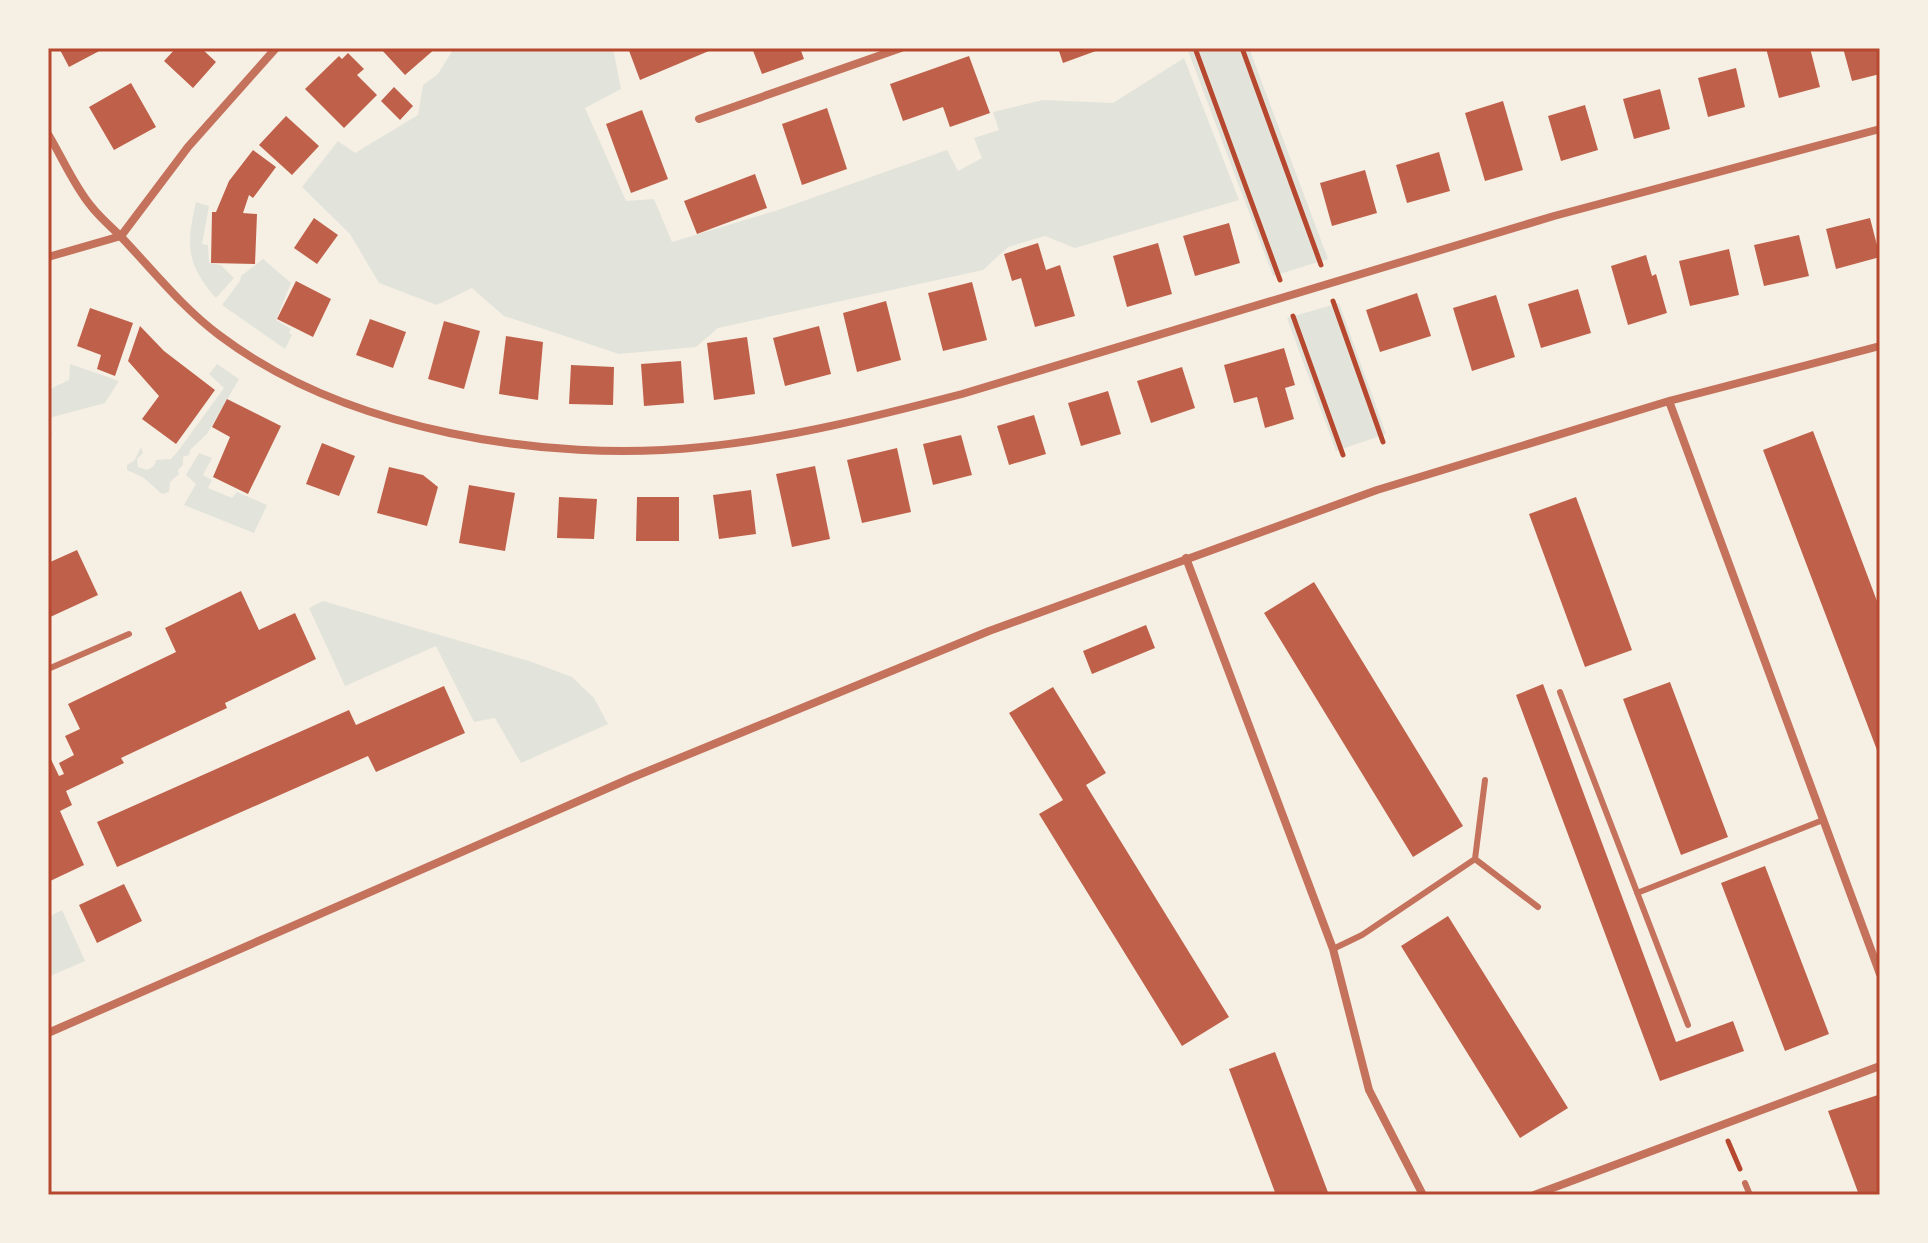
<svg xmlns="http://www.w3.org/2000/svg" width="1928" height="1243" font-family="'Times New Roman',serif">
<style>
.green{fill:#e2e4dc}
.building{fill:#bf614a}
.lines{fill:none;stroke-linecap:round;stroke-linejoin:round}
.path{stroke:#b5482f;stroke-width:5}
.service{stroke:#c5725c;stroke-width:6}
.minor{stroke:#c5725c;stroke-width:8}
.neatline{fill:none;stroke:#b5482f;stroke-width:3}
</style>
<rect width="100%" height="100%" fill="#f6efe4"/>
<path class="green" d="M 454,48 L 613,48 L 621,89 L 585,108 L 626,201 L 654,199 L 672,242 L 778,210 L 947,150 L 958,171 L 982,158 L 974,138 L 999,130 L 993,112 L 1043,100 L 1113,103 L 1184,58 L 1239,200 L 1075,248 L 1045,236 L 1008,247 L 983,270 L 718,328 L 696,347 L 619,354 L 504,316 L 472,288 L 437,305 L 379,283 L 350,234 L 302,187 L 338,141 L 355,153 L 418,115 L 423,85 L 438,74 Z
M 1187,48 L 1249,48 L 1328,259 L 1273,276 Z
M 196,202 L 209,206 L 202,244 L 208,245 L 209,263 L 221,265 L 234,278 L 216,298 C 186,264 186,245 196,202 Z
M 263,259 L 291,283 L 276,320 L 291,329 L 289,333 L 292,335 L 285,349 L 222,305 L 240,281 L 241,276 Z
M 1339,303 L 1386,434 L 1336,451 L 1287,318 Z
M 70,364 L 119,381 L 105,403 L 49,418 L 52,435 L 48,436 L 48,390 L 69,380 Z
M 217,364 L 239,379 L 207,434 L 190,450 L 189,455 L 183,457 L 183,465 L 178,470 L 179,474 L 170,482 L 169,492 L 162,494 L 144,478 L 127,470 L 127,465 L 134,461 L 141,447 L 143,453 L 137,459 L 138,467 L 147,470 L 154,466 L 156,460 L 171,459 L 178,451 L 224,388 L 209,374 Z
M 199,453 L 212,458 L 203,475 L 212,480 L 208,488 L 232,498 L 237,492 L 267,505 L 254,533 L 184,505 L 196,484 L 186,475 Z
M 323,601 L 529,661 L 572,677 L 594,698 L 608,724 L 521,763 L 495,718 L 474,722 L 436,646 L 345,686 L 309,608 Z
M 62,910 L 85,961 L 48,977 L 48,917 Z"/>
<path class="building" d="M 59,48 L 105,48 L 69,67 Z
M 176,48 L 201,48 L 216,62 L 193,88 L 164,61 Z
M 380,48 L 436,48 L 405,75 Z
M 628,48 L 716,48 L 640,80 Z
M 752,48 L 800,48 L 804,59 L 762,74 Z
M 1058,48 L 1104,48 L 1063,63 Z
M 1766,48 L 1810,48 L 1820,87 L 1779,98 Z
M 1843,48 L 1880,48 L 1880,74 L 1852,81 Z
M 348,53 L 364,69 L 357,75 L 377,95 L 344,128 L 305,89 L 339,56 L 342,59 Z
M 969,56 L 990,113 L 950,127 L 943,107 L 903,121 L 890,84 Z
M 1736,68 L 1745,107 L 1708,117 L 1698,78 Z
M 131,83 L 156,127 L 114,150 L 89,107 Z
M 394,87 L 413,106 L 400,120 L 381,101 Z
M 1660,89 L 1670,129 L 1634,139 L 1623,99 Z
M 1503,101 L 1523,170 L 1485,181 L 1465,113 Z
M 1585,105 L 1598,150 L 1561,161 L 1548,116 Z
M 827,108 L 847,169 L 802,185 L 782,124 Z
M 642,110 L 668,179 L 631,193 L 606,124 Z
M 286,116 L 319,146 L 292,175 L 259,145 Z
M 253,150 L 276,167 L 253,198 L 249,195 L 243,213 L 257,214 L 255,264 L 211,263 L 212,212 L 216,212 L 229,181 Z
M 1439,152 L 1450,191 L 1407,203 L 1396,165 Z
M 1365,170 L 1377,213 L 1332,226 L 1320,183 Z
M 755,174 L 767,208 L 697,234 L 684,201 Z
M 314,218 L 338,235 L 317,264 L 294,248 Z
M 1870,218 L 1880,257 L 1836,269 L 1826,229 Z
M 1229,223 L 1240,263 L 1195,276 L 1183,236 Z
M 1799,235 L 1809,276 L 1764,286 L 1754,245 Z
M 1038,243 L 1046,270 L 1060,265 L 1075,316 L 1035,327 L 1021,278 L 1012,281 L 1004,254 Z
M 1158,243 L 1172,294 L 1127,307 L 1113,256 Z
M 1729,249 L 1739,295 L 1690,306 L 1679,261 Z
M 1646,255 L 1652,276 L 1656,274 L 1667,313 L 1628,325 L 1611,266 Z
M 296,281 L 331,299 L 313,337 L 277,319 Z
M 972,282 L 987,340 L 943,351 L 928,293 Z
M 1578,289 L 1591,333 L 1541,348 L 1528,304 Z
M 1417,293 L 1431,336 L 1380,352 L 1366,310 Z
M 1496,295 L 1515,357 L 1472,371 L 1453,308 Z
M 886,301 L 901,360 L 857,372 L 843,313 Z
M 90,308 L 133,323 L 115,376 L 97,369 L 101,355 L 77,346 Z
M 370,319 L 406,332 L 393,368 L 356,355 Z
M 444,321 L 480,331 L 464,389 L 428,379 Z
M 140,326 L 164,351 L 215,390 L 176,444 L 142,419 L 159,396 L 128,361 Z
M 819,326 L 831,374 L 785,386 L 773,338 Z
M 506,336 L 543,342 L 538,400 L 499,394 Z
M 747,337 L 755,394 L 714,400 L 707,343 Z
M 1284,348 L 1295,385 L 1285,388 L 1294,419 L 1265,428 L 1257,397 L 1234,403 L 1224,365 Z
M 681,361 L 684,403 L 644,406 L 641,364 Z
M 571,365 L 614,367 L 613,405 L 569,404 Z
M 1182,367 L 1195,408 L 1151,423 L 1137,381 Z
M 1108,391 L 1121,434 L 1081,446 L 1068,403 Z
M 227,399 L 281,426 L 248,494 L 213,477 L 230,437 L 212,427 Z
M 1034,415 L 1046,454 L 1009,465 L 997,426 Z
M 1813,431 L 1880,609 L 1880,758 L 1763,450 Z
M 961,435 L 972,475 L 933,485 L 923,444 Z
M 322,443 L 355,456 L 339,496 L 306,484 Z
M 897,448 L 911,512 L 862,523 L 847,460 Z
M 815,466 L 830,539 L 792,547 L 776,474 Z
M 389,467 L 423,475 L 438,487 L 427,526 L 377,513 Z
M 469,485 L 515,493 L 505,551 L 459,543 Z
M 751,490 L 756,534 L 719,539 L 713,495 Z
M 559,497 L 597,499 L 594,539 L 557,538 Z
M 637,497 L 679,497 L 679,541 L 636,541 Z
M 1576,497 L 1632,650 L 1585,667 L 1529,514 Z
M 77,550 L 98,595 L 48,618 L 48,563 Z
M 1314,582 L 1463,826 L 1413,857 L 1264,613 Z
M 241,591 L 259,630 L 295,613 L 316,659 L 225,703 L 227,708 L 121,758 L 124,763 L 66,791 L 72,805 L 60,811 L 84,865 L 48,882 L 48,753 L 59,776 L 64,774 L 59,763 L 74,755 L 65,736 L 80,729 L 68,704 L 176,652 L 165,628 Z
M 1146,625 L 1155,648 L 1092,674 L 1083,651 Z
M 1670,682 L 1728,837 L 1681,855 L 1623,699 Z
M 1543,684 L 1676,1042 L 1733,1021 L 1744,1051 L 1660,1081 L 1516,695 Z
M 444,686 L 465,733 L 376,772 L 368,756 L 117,867 L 97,822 L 349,710 L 356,725 Z
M 1053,687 L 1106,773 L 1086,785 L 1229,1017 L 1182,1046 L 1039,814 L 1063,800 L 1009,713 Z
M 1765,866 L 1829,1034 L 1785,1051 L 1721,883 Z
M 124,884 L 142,921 L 97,943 L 79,905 Z
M 1448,916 L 1568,1108 L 1520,1138 L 1401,946 Z
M 1275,1052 L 1329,1195 L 1276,1195 L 1229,1069 Z
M 1878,1095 L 1880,1101 L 1880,1195 L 1859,1195 L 1828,1111 Z"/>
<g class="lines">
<path class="path" d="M 1195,48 L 1280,280
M 1242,48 L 1321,265
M 1333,301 L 1383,442
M 1293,316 L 1343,455
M 1728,1141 L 1740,1169"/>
<path class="service" d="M 48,669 L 129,634
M 1560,692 L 1688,1025
M 1475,859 L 1538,907
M 1637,893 L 1823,820
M 1333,949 L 1362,935 L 1475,859 L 1485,780
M 1745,1183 L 1750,1195"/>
<path class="minor" d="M 699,119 L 901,48
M 48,134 C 62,157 74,186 91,206 C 101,219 114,229 125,241 C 155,273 184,309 219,335 C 346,431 546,463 702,447 C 791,438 877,416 962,394 L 1554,216 L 1880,129
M 121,236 L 188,147 L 276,48
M 48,257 L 121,236
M 1669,401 L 1880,974
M 1186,558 L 1333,949 L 1369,1090 L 1423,1195
M 48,1033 L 631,778 L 989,631 L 1377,490 L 1669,401 L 1880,346
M 1534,1195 L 1880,1066"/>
</g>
<rect width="1928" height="1243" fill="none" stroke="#f6efe4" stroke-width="100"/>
<rect x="50" y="50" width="1828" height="1143" class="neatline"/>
</svg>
